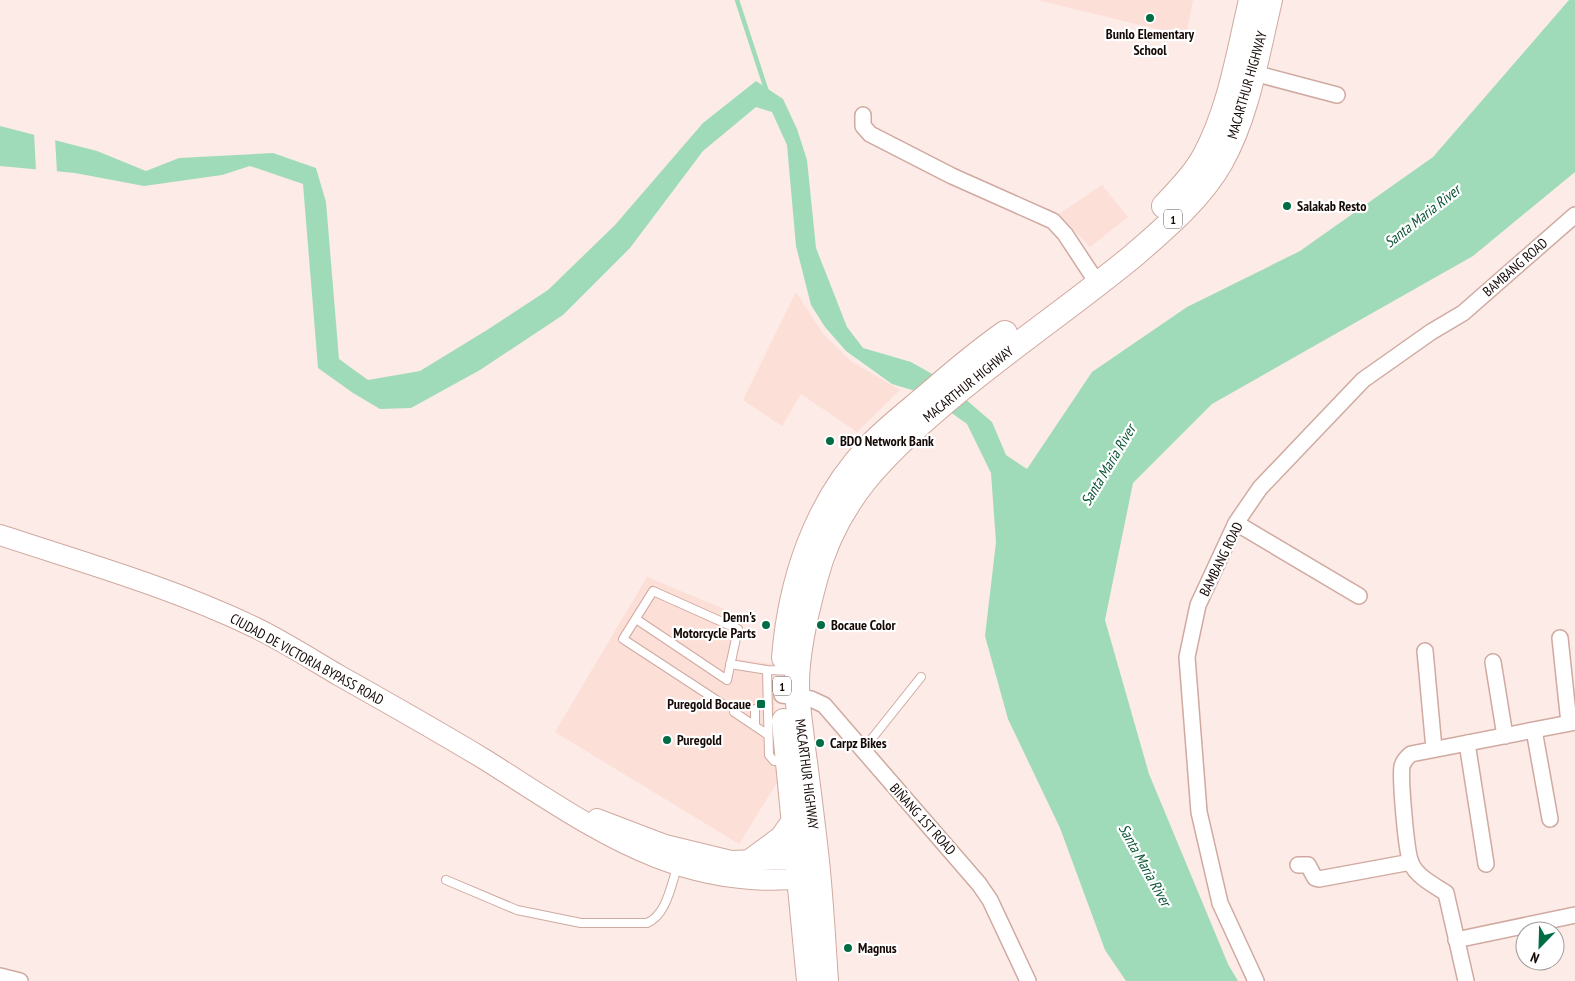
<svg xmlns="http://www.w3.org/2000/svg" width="1575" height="981" font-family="'PT Sans Narrow',sans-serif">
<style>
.built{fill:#fcdfd7}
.water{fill:#a0dbb9}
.pier{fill:#fcebe7}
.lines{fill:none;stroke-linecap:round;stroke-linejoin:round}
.stream{stroke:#a0dbb9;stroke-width:4.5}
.service-casing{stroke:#d0a9a0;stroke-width:10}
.minor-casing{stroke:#d0a9a0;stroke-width:18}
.secondary-casing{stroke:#d0a9a0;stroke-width:22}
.trunk-casing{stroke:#d0a9a0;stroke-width:26}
.service{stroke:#fff;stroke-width:8}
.minor{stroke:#fff;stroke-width:15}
.secondary{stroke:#fff;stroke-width:20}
.trunk{stroke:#fff;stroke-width:24}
.poi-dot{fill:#016d45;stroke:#fff;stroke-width:2}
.labels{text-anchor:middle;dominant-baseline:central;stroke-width:4.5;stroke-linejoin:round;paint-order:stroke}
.shield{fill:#fff;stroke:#5c5451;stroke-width:1}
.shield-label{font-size:12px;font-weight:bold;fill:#160a07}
.poi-label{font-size:14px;font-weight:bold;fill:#160a07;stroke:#fff;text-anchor:start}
.street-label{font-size:14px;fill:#160a07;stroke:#fff}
.water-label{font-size:15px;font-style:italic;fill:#0b5536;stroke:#fff}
</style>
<rect width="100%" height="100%" fill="#fcebe7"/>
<path class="built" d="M 1037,0 L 1193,0 L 1186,36 Z
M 1102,185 L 1128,217 L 1090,247 L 1059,214 Z
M 796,292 L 824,335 L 852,362 L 900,390 L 857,432 L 801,394 L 782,426 L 743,400 Z
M 647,577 L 744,617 L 735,659 L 773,664 L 778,781 L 739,844 L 555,732 Z"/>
<path class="water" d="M 1569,0 L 1575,0 L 1575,172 L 1473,256 L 1212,404 L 1133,483 L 1105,620 L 1149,774 L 1228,964 L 1238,981 L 1126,981 L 1105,950 L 1060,828 L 1008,719 L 985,636 L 996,542 L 991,473 L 967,424 L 925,394 L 892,384 L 846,351 L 825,327 L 811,305 L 796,246 L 787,145 L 772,112 L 756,107 L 703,151 L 630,248 L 563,315 L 480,370 L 411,408 L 380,409 L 353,393 L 318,368 L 303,184 L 250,166 L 222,175 L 144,186 L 75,173 L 0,166 L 0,126 L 97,151 L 146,171 L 179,158 L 273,153 L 316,168 L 326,202 L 339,359 L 368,380 L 420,371 L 487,330 L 548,290 L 615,225 L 703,123 L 756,81 L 783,99 L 797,129 L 807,160 L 816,248 L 847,327 L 863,348 L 911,362 L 943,380 L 992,422 L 1006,455 L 1027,469 L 1092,372 L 1187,307 L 1300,251 L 1433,157 Z"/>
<path class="pier" d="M 34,132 L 55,138 L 57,173 L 36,171 Z"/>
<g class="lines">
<path class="stream" d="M 737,0 L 767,92"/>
<g class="service-casing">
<path id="service" d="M 636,619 L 727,680 L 738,629 L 653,591 L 623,639 L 724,705
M 730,664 L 767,670 L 795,671
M 767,670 L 769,755 L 774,761 L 784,762
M 755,709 L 755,726
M 734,712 L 768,735
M 862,751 L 921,677
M 446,880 L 517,910 L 581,923 L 647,923 C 667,915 671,884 678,865"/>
</g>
<g class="minor-casing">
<path id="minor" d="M 1246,71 L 1337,95
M 863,115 L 863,126 L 870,134 L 952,176 L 1053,221 L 1065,234 L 1098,284
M 1236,523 L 1359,596
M 1560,638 L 1569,723
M 1425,651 L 1434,749
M 1493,662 L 1505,736
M 782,695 L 811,699 L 824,705 L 979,884 L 990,900 L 1028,981
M 1534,730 L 1550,819
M 1467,743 L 1486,864
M 1298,865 L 1308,865 L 1315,878 L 1319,879 L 1411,862
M 1456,940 L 1575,915
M 0,976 L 20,981
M 1256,981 L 1220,903 L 1199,812 L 1187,657 L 1198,605 L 1236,523 L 1260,488 L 1301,445 L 1363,380 L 1431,332 L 1463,313 L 1575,215
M 1466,981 L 1446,893 C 1434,885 1417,877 1411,863 C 1406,851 1400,778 1402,766 C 1404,760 1407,757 1411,754 L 1575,722"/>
</g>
<g class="secondary-casing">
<path id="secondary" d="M 0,535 C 85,563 173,588 254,627 C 283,641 311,659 340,676 C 388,703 436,730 484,759 C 591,826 679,895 814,877
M 597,819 L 665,845 L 731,861 L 813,858"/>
</g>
<g class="trunk-casing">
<path id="trunk" d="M 1164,206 C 1178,191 1195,174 1205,155 C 1230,109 1239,51 1251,0
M 784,658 C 790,582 815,504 869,447 C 887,428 908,412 928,395 C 953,373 978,352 1005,333
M 784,721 L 809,981
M 751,861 L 782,838 L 794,821
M 826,981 C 823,938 821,895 816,852 C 812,818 808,783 803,748 C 801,727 797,705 797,684 C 797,650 806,613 815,580 C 835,501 884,454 944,403 C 1005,351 1071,307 1133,256 C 1164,229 1200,199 1221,162 C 1248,114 1257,54 1270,0"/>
</g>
<use href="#service" class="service"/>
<use href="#minor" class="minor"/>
<use href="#secondary" class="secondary"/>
<use href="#trunk" class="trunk"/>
</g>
<g class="poi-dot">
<circle cx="1150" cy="18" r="5"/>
<circle cx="1287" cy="206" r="5"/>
<circle cx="830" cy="441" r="5"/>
<circle cx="766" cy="625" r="5"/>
<circle cx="821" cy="625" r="5"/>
<rect x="756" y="699" width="10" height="10" rx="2.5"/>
<circle cx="667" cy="740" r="5"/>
<circle cx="820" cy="743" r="5"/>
<circle cx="848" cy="948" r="5"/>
</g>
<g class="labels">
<g class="shield">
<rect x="1164" y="209.5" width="18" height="19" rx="4"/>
<rect x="773" y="676.5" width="18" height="19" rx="4"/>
</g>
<g class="shield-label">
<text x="1173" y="219">1</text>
<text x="782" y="686">1</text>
</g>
<g class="poi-label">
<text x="1150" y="34" text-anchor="middle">Bunlo Elementary<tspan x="1150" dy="16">School</tspan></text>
<text x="1297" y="206">Salakab Resto</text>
<text x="840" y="441">BDO Network Bank</text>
<text x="756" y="617" text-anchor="end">Denn's<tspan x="756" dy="16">Motorcycle Parts</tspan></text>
<text x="831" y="625">Bocaue Color</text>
<text x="751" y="704" text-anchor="end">Puregold Bocaue</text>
<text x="677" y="740">Puregold</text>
<text x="830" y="743">Carpz Bikes</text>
<text x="858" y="948">Magnus</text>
</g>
<g class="street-label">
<text transform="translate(1247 85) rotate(-74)">MACARTHUR HIGHWAY</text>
<text transform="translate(1515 267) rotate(-41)">BAMBANG ROAD</text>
<text transform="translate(968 384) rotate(-39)">MACARTHUR HIGHWAY</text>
<text transform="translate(1221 559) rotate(-64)">BAMBANG ROAD</text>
<text transform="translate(307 659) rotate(29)">CIUDAD DE VICTORIA BYPASS ROAD</text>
<text transform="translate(807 774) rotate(83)">MACARTHUR HIGHWAY</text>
<text transform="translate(923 819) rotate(48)">BIÑANG 1ST ROAD</text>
</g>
<g class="water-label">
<text transform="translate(1422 216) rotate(-38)">Santa Maria River</text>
<text transform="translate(1108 465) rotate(-59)">Santa Maria River</text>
<text transform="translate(1145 865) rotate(61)">Santa Maria River</text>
</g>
</g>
<g transform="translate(1540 946) rotate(203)"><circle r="24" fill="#ffffff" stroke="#a29d9c"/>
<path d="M0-4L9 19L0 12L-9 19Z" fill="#016d45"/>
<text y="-8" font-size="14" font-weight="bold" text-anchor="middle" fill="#160a07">N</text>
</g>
</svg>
